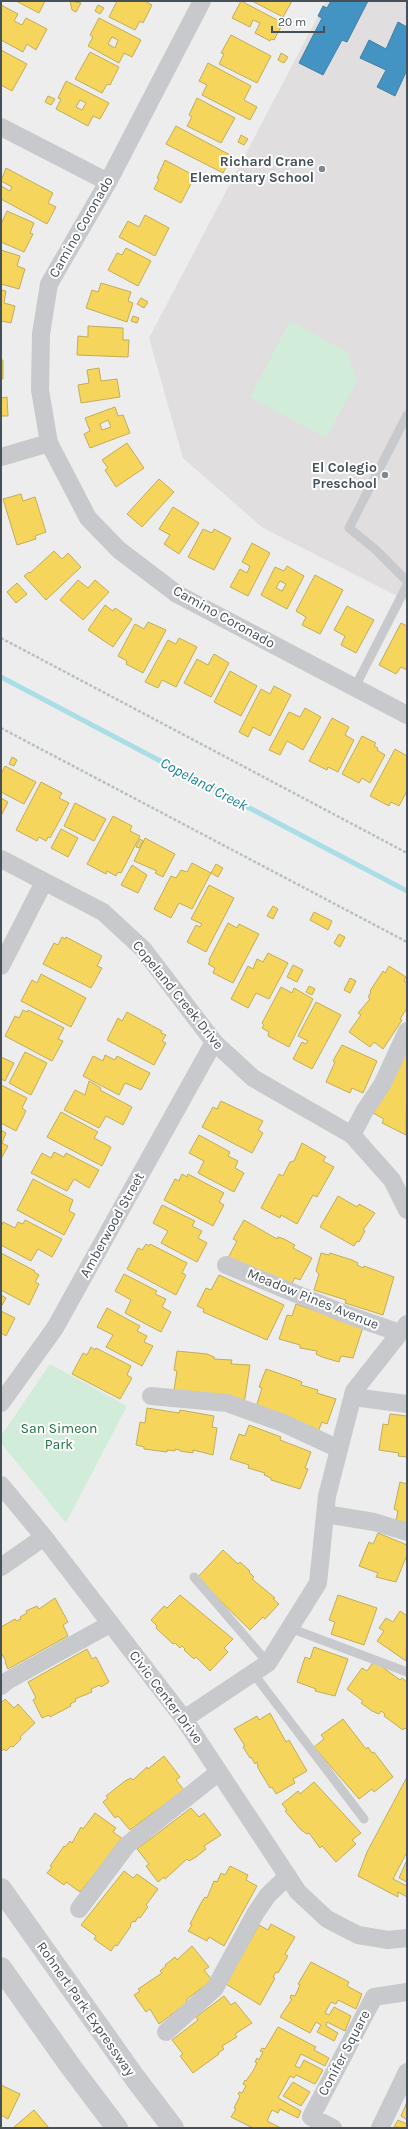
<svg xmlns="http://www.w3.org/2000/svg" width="408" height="2129" font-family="Karla,sans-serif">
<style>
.education{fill:#e0dede}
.green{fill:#d2ecda}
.homes{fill:#f6d55c;stroke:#c1ad5b;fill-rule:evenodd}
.schools{fill:#4393c3;stroke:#447fa3}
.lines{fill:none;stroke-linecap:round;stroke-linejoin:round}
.stream{stroke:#a9dee7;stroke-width:5}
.path{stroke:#b5c1bd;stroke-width:2.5;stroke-dasharray:3 2;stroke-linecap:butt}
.lane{stroke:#c7c9cc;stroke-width:9}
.street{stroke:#c7c9cc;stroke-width:18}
.secondary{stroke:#c8cacd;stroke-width:22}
.poi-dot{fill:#81878c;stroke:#fff;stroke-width:1.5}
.labels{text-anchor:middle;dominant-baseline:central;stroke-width:4;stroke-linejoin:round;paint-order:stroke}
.poi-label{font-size:14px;font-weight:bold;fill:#465058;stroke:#fff;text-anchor:end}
.street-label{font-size:14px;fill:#465058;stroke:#fff}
.park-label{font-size:14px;fill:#1c7443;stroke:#fff}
.water-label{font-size:15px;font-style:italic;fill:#158295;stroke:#fff}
</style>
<rect width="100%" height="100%" fill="#eeeded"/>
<path class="education" d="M 326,1 L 407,1 L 407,601 L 263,528 L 183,458 L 149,338 Z"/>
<path class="green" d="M 290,321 L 347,352 L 357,381 L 326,438 L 250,397 Z
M 50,1364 L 127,1406 L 66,1523 L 1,1443 L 1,1436 Z"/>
<path class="homes" d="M 16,1 L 45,1 L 39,13 Z
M 70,1 L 81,3 L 76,12 L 72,10 Z
M 117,1 L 145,1 L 152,5 L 143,23 L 140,21 L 135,30 L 109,17 Z
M 241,1 L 283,23 L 274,40 L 271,39 L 270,41 L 255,33 L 260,23 L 253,20 L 250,27 L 232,18 Z
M 252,1 L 292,1 L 283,17 Z
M 1,5 L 18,14 L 14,21 L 22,25 L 26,18 L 47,29 L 36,50 L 27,44 L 23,52 L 1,40 Z
M 98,5 L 104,8 L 100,14 L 95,11 Z
M 99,18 L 141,40 L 132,57 L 124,53 L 119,63 L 88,46 L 93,37 L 90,35 ZM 112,37 L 118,40 L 115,48 L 108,44 Z
M 231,35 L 271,56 L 257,83 L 219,64 L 224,54 L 221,53 Z
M 1,50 L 27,64 L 12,91 L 1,85 Z
M 90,52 L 119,67 L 110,85 L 107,84 L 102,93 L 75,79 Z
M 281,53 L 288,57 L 284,63 L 278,60 Z
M 208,63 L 251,86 L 244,100 L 257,107 L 250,120 L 202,95 L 207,85 L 199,81 Z
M 66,81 L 109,103 L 100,119 L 93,116 L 88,126 L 56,109 L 61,99 L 58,98 ZM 80,100 L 86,103 L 82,110 L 76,107 Z
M 48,96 L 55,99 L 51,105 L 45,102 Z
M 197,98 L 235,118 L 221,143 L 187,126 L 192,117 L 189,115 Z
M 176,126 L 232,156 L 223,173 L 166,144 Z
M 241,135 L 248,139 L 244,145 L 238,142 Z
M 165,160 L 195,176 L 181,203 L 154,189 L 159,179 L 157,178 Z
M 6,168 L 53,193 L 48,203 L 56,207 L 47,224 L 1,199 L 1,186 L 10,191 L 12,187 L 1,181 Z
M 7,211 L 34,223 L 30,233 L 33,234 L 24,252 L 1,242 L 1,224 Z
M 145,215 L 169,228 L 155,256 L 119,237 L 128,221 L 139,227 Z
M 126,248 L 151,261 L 138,286 L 108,270 L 117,253 L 122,255 Z
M 1,250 L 20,256 L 17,266 L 25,269 L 19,289 L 1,284 Z
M 101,283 L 131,292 L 128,301 L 133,303 L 127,322 L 86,308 L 92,290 L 98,292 Z
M 1,290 L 6,291 L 4,303 L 15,306 L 11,323 L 1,321 Z
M 141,298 L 148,302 L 144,308 L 137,304 Z
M 133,316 L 139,318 L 137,323 L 131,321 Z
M 88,326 L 123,328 L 123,340 L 129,340 L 128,357 L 77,355 L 78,336 L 88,337 Z
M 1,360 L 3,360 L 3,379 L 1,379 Z
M 99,368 L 101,381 L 117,379 L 120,397 L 81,403 L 78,385 L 89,383 L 87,370 Z
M 7,397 L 8,416 L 1,416 L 1,398 Z
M 115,407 L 118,416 L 123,415 L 130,433 L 90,448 L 84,434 L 90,431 L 85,418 ZM 108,420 L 111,427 L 102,430 L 100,424 Z
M 127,443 L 144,468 L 116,487 L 105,470 L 108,468 L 102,460 Z
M 159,479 L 174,492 L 142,527 L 127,514 Z
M 21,494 L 23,501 L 35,497 L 46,532 L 35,536 L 36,539 L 17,545 L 3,499 Z
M 173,507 L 199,523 L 179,554 L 164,544 L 170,535 L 159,529 Z
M 203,529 L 212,533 L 214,529 L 231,538 L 214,570 L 188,557 Z
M 252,543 L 270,553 L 248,596 L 230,587 L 240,569 L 247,573 L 250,566 L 242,562 Z
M 54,551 L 62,559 L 68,553 L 81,567 L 46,600 L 24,576 L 29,572 L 30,573 Z
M 287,566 L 304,576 L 287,609 L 261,595 L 275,567 L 284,571 ZM 280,581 L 286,584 L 282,591 L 276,588 Z
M 315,575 L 343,590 L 320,634 L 302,625 L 306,617 L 296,611 Z
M 78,580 L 88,588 L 95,580 L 109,592 L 83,620 L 60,600 Z
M 17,583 L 27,594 L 16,603 L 7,592 Z
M 105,605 L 113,611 L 115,608 L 132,619 L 113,647 L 88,630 Z
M 347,606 L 374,620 L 356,653 L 341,645 L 345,636 L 334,630 Z
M 148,622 L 166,630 L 143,673 L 126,664 L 127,661 L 118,656 L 135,624 L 144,629 Z
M 401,623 L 407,626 L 407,670 L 401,667 L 396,674 L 379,665 Z
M 179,638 L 197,647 L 176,687 L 162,680 L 158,688 L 145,682 L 168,640 L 176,644 Z
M 214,654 L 229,663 L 211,697 L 184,683 L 197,659 L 208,665 Z
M 230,671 L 257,686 L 241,716 L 214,702 Z
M 274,686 L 291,695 L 270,736 L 253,727 L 248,737 L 239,732 L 261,689 L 270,694 Z
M 305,708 L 321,717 L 303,750 L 287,741 L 280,755 L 269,750 L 289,712 L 300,717 Z
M 332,718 L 349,727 L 345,735 L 354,740 L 338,772 L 328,767 L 327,770 L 309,761 Z
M 362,736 L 376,743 L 374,746 L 378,748 L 377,750 L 385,755 L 370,783 L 362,778 L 359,783 L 342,774 Z
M 395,749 L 407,756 L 407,791 L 399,806 L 391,802 L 389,806 L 370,796 Z
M 12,757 L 17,760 L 14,766 L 9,764 Z
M 5,766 L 36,782 L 24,804 L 1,792 L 1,774 Z
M 41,782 L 62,793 L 59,798 L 69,803 L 50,838 L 48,837 L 46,841 L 39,837 L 37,841 L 16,830 Z
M 1,798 L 8,802 L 1,816 Z
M 75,803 L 106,819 L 94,841 L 64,826 Z
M 113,816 L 132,826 L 130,831 L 140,836 L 121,873 L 118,872 L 116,876 L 107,871 L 106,874 L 87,864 Z
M 61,829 L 78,838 L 68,857 L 51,848 Z
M 145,838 L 175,854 L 163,877 L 155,873 L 157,871 L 134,861 Z
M 140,839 L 143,841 L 139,848 L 136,847 Z
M 192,863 L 211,873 L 192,909 L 179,903 L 171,918 L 154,909 L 171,876 L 176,878 L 181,870 L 187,872 Z
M 216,864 L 223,868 L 218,877 L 211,873 Z
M 132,865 L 147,875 L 138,893 L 121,885 Z
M 209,885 L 234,898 L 206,952 L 187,942 L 196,925 L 200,927 L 202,924 L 191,919 Z
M 273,906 L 278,909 L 273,919 L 267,916 Z
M 314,912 L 332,921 L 328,930 L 310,920 Z
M 228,923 L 237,928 L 239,924 L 259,934 L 233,983 L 213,973 L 215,968 L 208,964 L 210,961 L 209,960 Z
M 339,934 L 345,937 L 340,947 L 334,943 Z
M 62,937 L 65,939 L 66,937 L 102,956 L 97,966 L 102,968 L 91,988 L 43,964 L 54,943 L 58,945 Z
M 268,953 L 288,963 L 269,999 L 256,993 L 248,1008 L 231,999 L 248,966 L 253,969 L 257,959 L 263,962 Z
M 293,965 L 303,970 L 297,982 L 287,977 Z
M 389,966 L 406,977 L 404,981 L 407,983 L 407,1008 L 400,1019 L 402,1020 L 383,1049 L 374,1042 L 370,1047 L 349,1032 L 361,1015 L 358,1013 L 370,999 L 368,997 L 371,992 L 370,991 L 383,971 L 385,973 Z
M 41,974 L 86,998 L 71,1027 L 21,1001 L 32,980 L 37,983 Z
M 350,978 L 356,981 L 350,993 L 344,990 Z
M 309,986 L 315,989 L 312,995 L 306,992 Z
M 281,987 L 292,993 L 294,988 L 313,999 L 289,1047 L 268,1036 L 269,1032 L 262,1028 L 264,1025 L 262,1023 Z
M 316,1002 L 341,1015 L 312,1069 L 293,1059 L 302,1042 L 306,1044 L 308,1041 L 298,1036 Z
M 23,1010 L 27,1012 L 28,1010 L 64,1028 L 58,1039 L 63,1041 L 52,1061 L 5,1036 L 15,1016 L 19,1018 Z
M 127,1012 L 162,1031 L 161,1033 L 166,1035 L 162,1041 L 166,1043 L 154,1065 L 107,1040 L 118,1018 L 122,1021 Z
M 342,1045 L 377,1061 L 363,1093 L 352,1088 L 350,1093 L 326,1082 L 335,1062 L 333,1061 Z
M 25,1052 L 47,1063 L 31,1095 L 9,1083 Z
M 405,1053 L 407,1054 L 406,1135 L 382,1123 L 384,1119 L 373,1113 Z
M 105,1055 L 115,1060 L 117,1056 L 150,1073 L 141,1090 L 125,1083 L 119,1095 L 83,1076 L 93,1056 L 103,1061 Z
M 1,1057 L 14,1063 L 5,1081 L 1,1079 Z
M 89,1081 L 101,1088 L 100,1090 L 132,1107 L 123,1125 L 106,1116 L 99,1128 L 64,1110 L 75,1090 L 85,1095 Z
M 1,1085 L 27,1098 L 22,1108 L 26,1111 L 16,1131 L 1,1123 Z
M 221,1101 L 263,1121 L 258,1130 L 263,1133 L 252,1153 L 202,1127 L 213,1107 L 217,1109 Z
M 61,1112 L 98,1132 L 94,1138 L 111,1147 L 102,1166 L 47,1137 Z
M 1,1130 L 6,1133 L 2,1143 L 8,1146 L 1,1159 Z
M 199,1135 L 230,1152 L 228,1156 L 238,1161 L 235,1168 L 244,1173 L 234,1192 L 198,1173 L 204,1161 L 189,1153 Z
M 302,1143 L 326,1157 L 323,1161 L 334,1167 L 317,1197 L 313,1195 L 297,1224 L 281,1215 L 280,1218 L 261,1208 L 279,1174 L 283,1176 L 290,1162 L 294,1161 Z
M 54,1152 L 64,1157 L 66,1153 L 99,1170 L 89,1188 L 74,1179 L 67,1191 L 31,1173 L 42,1153 L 51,1158 Z
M 182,1174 L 187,1177 L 188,1174 L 224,1193 L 219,1202 L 224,1205 L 213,1226 L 164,1200 L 175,1179 L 179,1181 Z
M 33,1179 L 73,1200 L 69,1211 L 75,1214 L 64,1235 L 17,1210 Z
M 338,1196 L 357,1207 L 359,1204 L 375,1213 L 363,1230 L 365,1231 L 359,1242 L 357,1241 L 354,1246 L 320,1227 Z
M 162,1205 L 195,1221 L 192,1226 L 202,1231 L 198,1238 L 207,1243 L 197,1262 L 161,1243 L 168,1231 L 153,1223 Z
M 25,1220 L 62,1239 L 52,1257 L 38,1249 L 31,1261 L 1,1245 L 1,1227 L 3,1222 L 15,1228 L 18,1222 L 23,1224 Z
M 244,1220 L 277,1239 L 278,1237 L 284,1239 L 295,1245 L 293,1248 L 312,1258 L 300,1280 L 295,1278 L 289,1288 L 228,1258 L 237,1241 L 233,1239 Z
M 146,1244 L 149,1246 L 150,1244 L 187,1263 L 182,1273 L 186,1275 L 176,1295 L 127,1269 L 138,1248 L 142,1250 Z
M 1,1253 L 35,1271 L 34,1272 L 39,1275 L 35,1282 L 39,1284 L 29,1305 L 1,1290 Z
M 321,1253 L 329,1255 L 330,1253 L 352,1260 L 358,1263 L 357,1265 L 363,1268 L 364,1266 L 394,1277 L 383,1315 L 345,1303 L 346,1300 L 314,1290 L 319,1274 L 316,1271 Z
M 124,1274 L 157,1291 L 155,1294 L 166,1299 L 162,1307 L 171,1312 L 161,1332 L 125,1313 L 131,1300 L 115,1291 Z
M 219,1275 L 284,1305 L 267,1340 L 203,1312 L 204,1309 L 197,1306 L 206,1288 L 211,1290 Z
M 1,1295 L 6,1298 L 1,1307 Z
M 296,1304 L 363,1327 L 353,1358 L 341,1356 L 339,1362 L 322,1357 L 316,1354 L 317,1351 L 300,1348 L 300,1345 L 279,1339 L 287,1315 L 292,1316 Z
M 107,1308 L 140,1326 L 137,1331 L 147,1336 L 144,1342 L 153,1346 L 142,1366 L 106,1347 L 113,1335 L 97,1327 Z
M 1,1311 L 15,1318 L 6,1336 L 1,1333 Z
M 91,1347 L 95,1350 L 96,1348 L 131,1366 L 127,1375 L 132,1378 L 120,1399 L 72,1374 L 83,1353 L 87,1355 Z
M 177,1351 L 207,1354 L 214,1357 L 214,1359 L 232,1360 L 231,1364 L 250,1365 L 244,1404 L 174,1390 L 177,1371 L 174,1370 Z
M 266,1369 L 295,1379 L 302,1382 L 301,1385 L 318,1390 L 317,1393 L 336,1399 L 327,1424 L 322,1422 L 317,1434 L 256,1407 L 262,1388 L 259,1387 Z
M 147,1408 L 179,1413 L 180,1410 L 214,1416 L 212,1427 L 217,1428 L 213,1455 L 193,1450 L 193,1453 L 180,1451 L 180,1450 L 175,1449 L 175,1451 L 167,1450 L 167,1452 L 144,1449 L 144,1447 L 136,1445 L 140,1422 L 145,1423 Z
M 390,1414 L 407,1416 L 407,1457 L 398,1456 L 399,1453 L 379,1450 L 383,1424 L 388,1425 Z
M 249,1425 L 281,1437 L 280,1440 L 311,1452 L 305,1468 L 308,1469 L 300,1489 L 271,1480 L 271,1478 L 264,1475 L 265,1473 L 248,1468 L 249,1465 L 230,1459 L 239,1434 L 245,1436 Z
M 400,1482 L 407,1484 L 407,1523 L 396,1520 L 398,1511 L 394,1509 Z
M 378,1533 L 407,1545 L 407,1555 L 396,1582 L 376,1577 L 378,1573 L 359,1566 L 369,1542 L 373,1544 Z
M 223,1550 L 238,1564 L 240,1562 L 250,1571 L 249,1572 L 254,1577 L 252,1579 L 275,1598 L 273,1599 L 279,1604 L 265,1619 L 263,1617 L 250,1630 L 197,1578 Z
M 180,1595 L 233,1639 L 224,1648 L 228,1652 L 210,1671 L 196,1657 L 194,1659 L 184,1650 L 185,1649 L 182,1646 L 180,1648 L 175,1643 L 173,1644 L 156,1628 L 157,1626 L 151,1620 L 164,1606 L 167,1608 Z
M 338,1595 L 377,1608 L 364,1645 L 331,1634 L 335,1622 L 329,1620 Z
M 55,1598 L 68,1622 L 63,1625 L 68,1636 L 8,1669 L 5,1662 L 6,1661 L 1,1653 L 1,1627 L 15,1619 L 16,1621 L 21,1619 L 20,1617 L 27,1613 L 26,1611 L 37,1606 L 39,1609 Z
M 400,1611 L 407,1616 L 406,1661 L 377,1641 L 384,1631 L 379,1628 L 386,1618 L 393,1622 Z
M 314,1647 L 348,1659 L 335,1696 L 315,1691 L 316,1689 L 297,1682 L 305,1657 L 310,1659 Z
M 87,1649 L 92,1659 L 96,1657 L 109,1682 L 101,1687 L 100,1685 L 91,1689 L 92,1692 L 75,1699 L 76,1701 L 70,1704 L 71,1706 L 50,1717 L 49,1715 L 42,1718 L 33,1700 L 36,1698 L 28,1682 Z
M 374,1661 L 400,1680 L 402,1678 L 407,1682 L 407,1730 L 405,1728 L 403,1730 L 384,1716 L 385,1714 L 381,1711 L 379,1714 L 372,1711 L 361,1703 L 363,1701 L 347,1689 L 362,1668 L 367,1671 Z
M 5,1699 L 14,1708 L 18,1704 L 35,1723 L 20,1737 L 21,1739 L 13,1747 L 11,1746 L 6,1751 L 4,1749 L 1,1752 L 1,1703 Z
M 270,1713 L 286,1742 L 289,1740 L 307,1771 L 293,1779 L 295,1783 L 276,1794 L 272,1787 L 270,1788 L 258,1768 L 257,1762 L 255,1764 L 251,1757 L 250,1758 L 243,1747 L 245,1746 L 234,1729 L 257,1716 L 259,1720 Z
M 343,1719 L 366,1749 L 368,1747 L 372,1753 L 374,1752 L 393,1777 L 374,1792 L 372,1789 L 359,1799 L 314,1747 L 324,1739 L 321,1735 Z
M 164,1756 L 180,1777 L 176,1780 L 184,1790 L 130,1830 L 118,1816 L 115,1818 L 103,1802 L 108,1798 L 106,1796 L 125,1781 L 131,1778 L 133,1780 L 147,1767 L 148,1769 Z
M 407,1777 L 407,1852 L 393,1879 L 407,1886 L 407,1897 L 398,1892 L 398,1897 L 358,1876 L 367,1852 Z
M 314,1782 L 361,1833 L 352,1840 L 356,1844 L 336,1862 L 322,1846 L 320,1848 L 309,1833 L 307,1834 L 301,1830 L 285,1811 L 287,1810 L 282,1804 L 298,1791 L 300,1794 Z
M 191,1808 L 199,1817 L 204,1813 L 221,1835 L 204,1846 L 206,1849 L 196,1857 L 189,1861 L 187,1859 L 165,1879 L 164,1877 L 158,1882 L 146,1866 L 149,1864 L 137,1849 Z
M 95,1813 L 116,1828 L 113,1832 L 123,1839 L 80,1892 L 66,1882 L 64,1885 L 47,1873 L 52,1867 L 50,1866 L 64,1846 L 65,1847 L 70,1841 L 72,1843 L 81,1827 L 83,1829 Z
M 406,1862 L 407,1862 L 407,1882 L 399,1878 Z
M 230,1866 L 248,1875 L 246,1880 L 257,1886 L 224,1946 L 209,1937 L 207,1941 L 188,1931 L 192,1925 L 190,1924 L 201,1903 L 205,1897 L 207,1898 L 214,1881 L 217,1882 L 221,1873 L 225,1875 Z
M 124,1871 L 133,1878 L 137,1874 L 158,1889 L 146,1905 L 148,1907 L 140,1918 L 138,1917 L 135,1922 L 133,1921 L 130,1925 L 131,1926 L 117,1946 L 115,1945 L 111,1951 L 94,1939 L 96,1936 L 81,1925 Z
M 271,1924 L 295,1937 L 285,1954 L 288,1956 L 278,1973 L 276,1972 L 273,1977 L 275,1978 L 260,2005 L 226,1984 L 259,1925 L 268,1930 Z
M 192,1946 L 209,1967 L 204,1970 L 212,1980 L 186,2000 L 188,2002 L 159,2024 L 150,2009 L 146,2012 L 134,1995 L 140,1991 L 138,1989 L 162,1973 L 160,1971 L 166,1966 L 165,1965 L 175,1957 L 177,1960 Z
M 311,1962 L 349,1982 L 347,1986 L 362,1994 L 356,2009 L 338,2000 L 336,2004 L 331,2002 L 325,2013 L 329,2015 L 334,2007 L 351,2016 L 345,2031 L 327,2022 L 326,2026 L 338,2033 L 334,2041 L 317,2032 L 321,2025 L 316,2022 L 310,2033 L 280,2017 L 292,1999 L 290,1998 L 291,1995 L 295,1996 L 300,1985 L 298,1984 Z
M 224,1996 L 231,2005 L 235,2002 L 252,2023 L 235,2034 L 237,2037 L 222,2046 L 224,2049 L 218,2053 L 219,2054 L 193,2073 L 180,2056 L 183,2054 L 172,2040 L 198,2020 L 196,2017 Z
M 278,2027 L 316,2047 L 314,2050 L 329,2058 L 325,2066 L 301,2054 L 295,2066 L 300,2068 L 304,2060 L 323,2070 L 315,2084 L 296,2075 L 294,2078 L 290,2076 L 278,2098 L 301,2111 L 298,2118 L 280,2109 L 278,2113 L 272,2110 L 267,2121 L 281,2128 L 253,2128 L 231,2117 L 236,2109 L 234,2108 L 240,2096 L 238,2094 L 239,2092 L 242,2093 L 246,2086 L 243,2084 L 245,2080 L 246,2081 L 253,2071 L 257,2063 L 255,2062 L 257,2058 L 259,2060 L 263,2052 L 260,2051 L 262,2048 L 265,2049 Z
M 293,2082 L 310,2092 L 301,2106 L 283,2096 Z
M 1,2085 L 20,2094 L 8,2119 L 1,2115 Z
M 407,2102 L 407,2120 L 401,2116 Z
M 34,2110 L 49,2128 L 13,2128 Z
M 398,2120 L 407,2124 L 407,2128 L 394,2127 Z"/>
<path class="schools" d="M 331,1 L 368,1 L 347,42 L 342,40 L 323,75 L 299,63 L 322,18 L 318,16 L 323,6 L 327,8 Z
M 398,22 L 407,27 L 407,70 L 395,96 L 377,87 L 386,70 L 360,58 L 369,40 L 386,49 Z"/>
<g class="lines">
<path class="stream" d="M 1,677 L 407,891"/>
<path class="path" d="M 1,638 L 407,853
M 1,728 L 407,942"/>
<path class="lane" d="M 407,415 L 349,528 L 376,550 L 407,581
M 355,687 L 407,585
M 194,1577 L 268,1663
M 290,1628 L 407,1672
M 253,1673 L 364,1819"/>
<path class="street" d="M 202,1 L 108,182 L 49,284 L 41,334 L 40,390 L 49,443 L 88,518 L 119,550 L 177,594 L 407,715
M 1,127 L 108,182
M 1,457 L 49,443
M 1,859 L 103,912 L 143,949 L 214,1042 L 253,1078 L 352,1135 L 392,1180 L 407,1210
M 1,966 L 44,882
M 352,1135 L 365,1110 L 382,1085 L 407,1031
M 226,1265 L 345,1314 L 400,1333
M 151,1396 L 227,1403 L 283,1423 L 339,1449
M 353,1397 L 407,1404
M 1,1403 L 55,1328 L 214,1042
M 1,1485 L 44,1537 L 184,1719 L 298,1892 L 327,1919 L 358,1935 L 388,1940 L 407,1938
M 325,1514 L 374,1522 L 407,1532
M 1,1567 L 44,1537
M 1,1686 L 7,1681 L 110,1624
M 184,1719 L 268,1663 L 318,1583 L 327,1496 L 354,1391 L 407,1324
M 79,1909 L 127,1845 L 219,1772
M 166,2032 L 215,1988 L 255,1914 L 268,1895 L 288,1876
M 333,2128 L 311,2117 L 374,1997 L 407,1992
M 380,2128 L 407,2072"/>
<path class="secondary" d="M 1,1889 L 135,2078 L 173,2128
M 1,1968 L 71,2067 L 117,2128"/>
</g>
<g class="poi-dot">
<circle cx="322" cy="169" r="4"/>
<circle cx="385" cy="475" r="4"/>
</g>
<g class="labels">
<g class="poi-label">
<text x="314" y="161">Richard Crane<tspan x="314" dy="16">Elementary School</tspan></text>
<text x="377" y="467">El Colegio<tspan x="377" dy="16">Preschool</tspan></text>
</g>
<g class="street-label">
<text transform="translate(81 227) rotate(-60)">Camino Coronado</text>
<text transform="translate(224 617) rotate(29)">Camino Coronado</text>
<text transform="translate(178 995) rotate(51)">Copeland Creek Drive</text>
<text transform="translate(112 1225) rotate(-61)">Amberwood Street</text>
<text transform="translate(313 1299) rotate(22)">Meadow Pines Avenue</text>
<text transform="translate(166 1697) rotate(53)">Civic Center Drive</text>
<text transform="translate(86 2009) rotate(55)">Rohnert Park Expressway</text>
<text transform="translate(344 2053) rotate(-62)">Conifer Square</text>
</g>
<g class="park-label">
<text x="59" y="1428">San Simeon<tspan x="59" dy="16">Park</tspan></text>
</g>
<g class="water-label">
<text transform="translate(204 784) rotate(28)">Copeland Creek</text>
</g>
</g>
<rect width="408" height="2129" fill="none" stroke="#465058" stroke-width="4"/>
<path d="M272 26v6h52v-6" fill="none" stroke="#465058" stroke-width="2"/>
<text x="278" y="26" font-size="12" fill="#465058" stroke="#ffffff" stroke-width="3" paint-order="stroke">20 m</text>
</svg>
